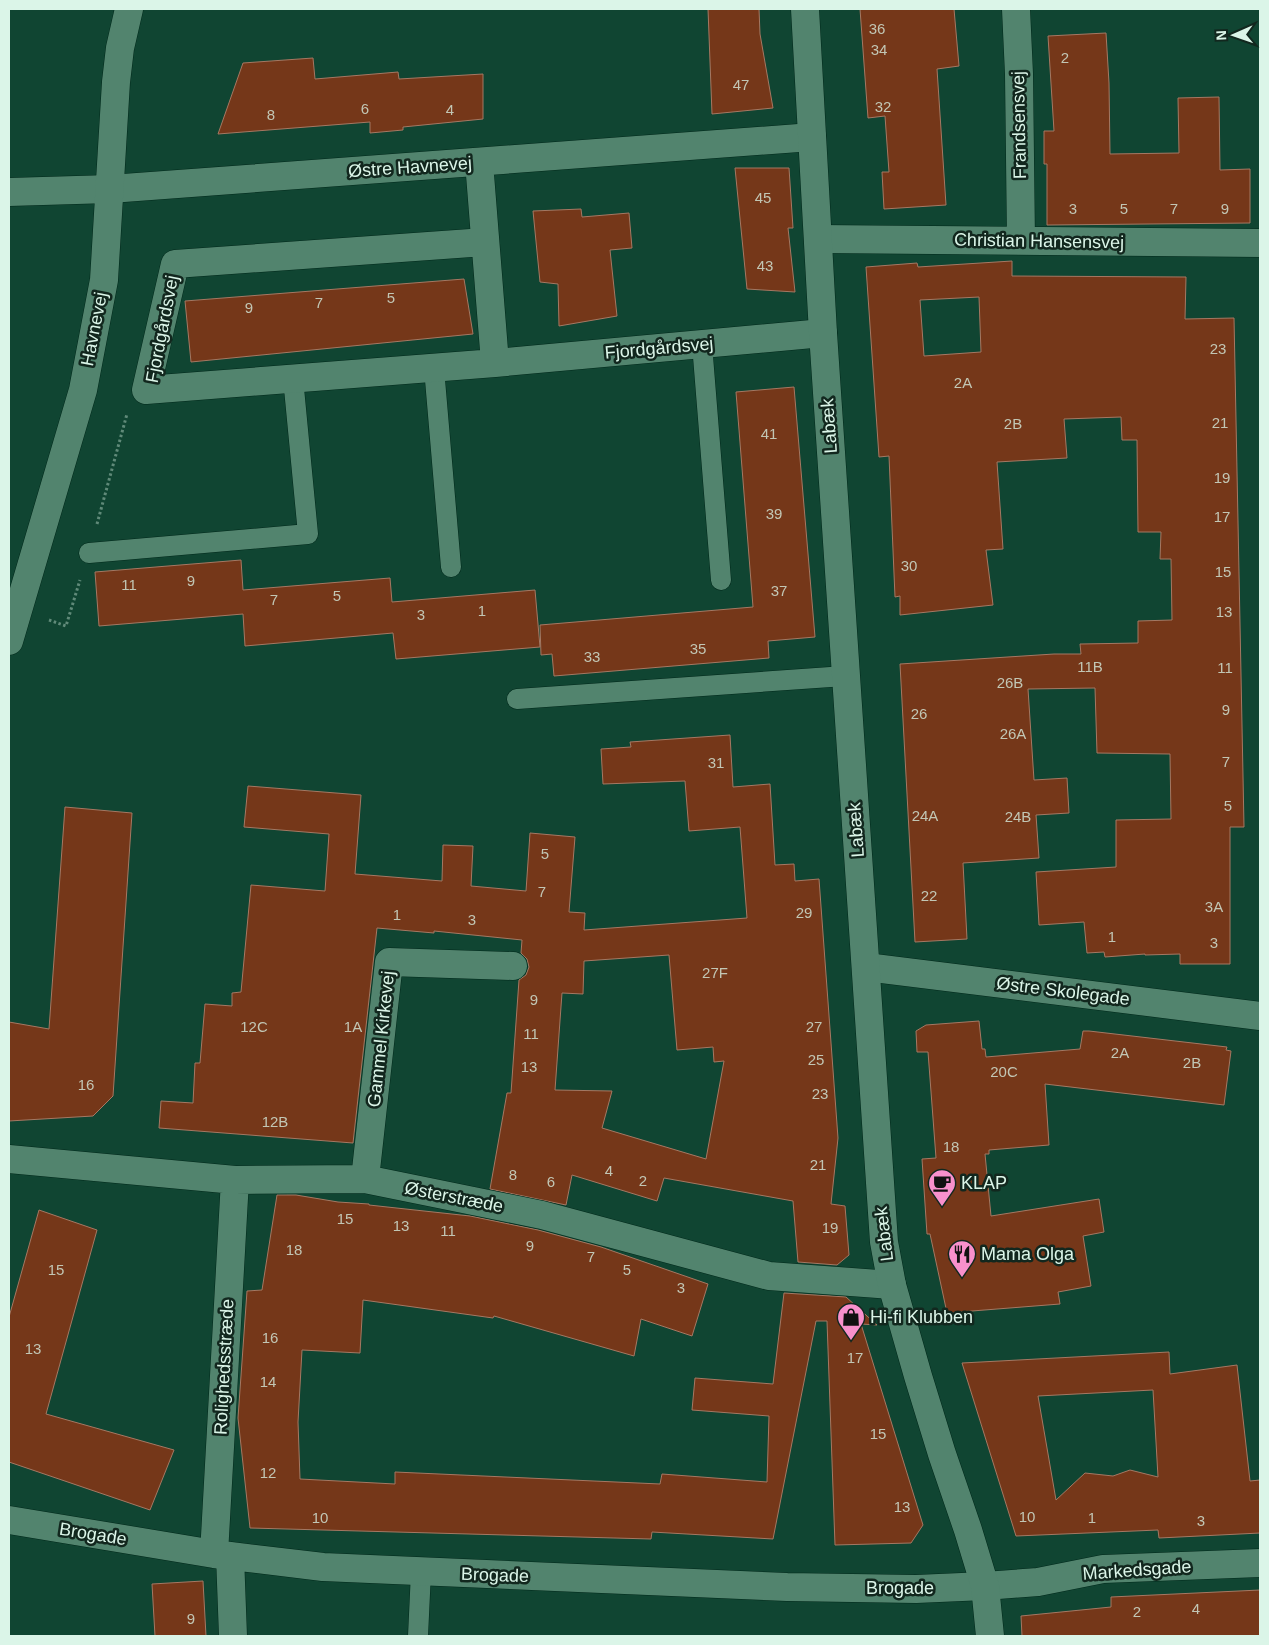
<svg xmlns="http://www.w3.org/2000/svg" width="1269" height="1645" font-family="Arial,sans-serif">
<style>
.building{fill:#753719;stroke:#a57863;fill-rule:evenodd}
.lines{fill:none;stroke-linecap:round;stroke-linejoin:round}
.lane-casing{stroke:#01291b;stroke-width:21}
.street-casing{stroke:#01291b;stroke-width:29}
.secondary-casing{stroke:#01291b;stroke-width:29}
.path{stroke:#608a79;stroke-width:3;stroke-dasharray:2.5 2.5;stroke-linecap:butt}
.lane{stroke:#52846e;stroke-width:20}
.street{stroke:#52846e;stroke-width:28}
.secondary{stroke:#52846e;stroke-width:28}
.labels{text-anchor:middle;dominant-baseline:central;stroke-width:5;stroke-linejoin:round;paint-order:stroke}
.number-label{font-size:15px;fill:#c2c6b4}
.street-label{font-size:18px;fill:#dbf5e8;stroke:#12271e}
.poi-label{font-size:18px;fill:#dbf5e8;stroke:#12271e;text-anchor:start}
</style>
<rect width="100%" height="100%" fill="#104532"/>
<path class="building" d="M 708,9 L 759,9 L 760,34 L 773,108 L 712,114 Z
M 860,9 L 954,9 L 959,66 L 937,69 L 946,205 L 884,209 L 882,172 L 889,172 L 885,116 L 868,118 Z
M 1106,33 L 1109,83 L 1110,154 L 1179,153 L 1178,98 L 1219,97 L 1220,170 L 1250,169 L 1250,223 L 1047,225 L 1047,164 L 1044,164 L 1044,131 L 1054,131 L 1048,36 Z
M 313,58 L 315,79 L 398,72 L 399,79 L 483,74 L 483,119 L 403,127 L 403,130 L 370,133 L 370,122 L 218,134 L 243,63 Z
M 735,168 L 789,168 L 793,228 L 788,228 L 795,292 L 747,289 Z
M 581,209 L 582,217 L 629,213 L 632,248 L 610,250 L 617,316 L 559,326 L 558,284 L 540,282 L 533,211 Z
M 1012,261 L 1012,276 L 1186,277 L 1185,319 L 1234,318 L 1244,827 L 1230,827 L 1230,964 L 1180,964 L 1180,954 L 1145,955 L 1145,954 L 1105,957 L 1104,952 L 1087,953 L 1084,922 L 1039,925 L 1036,872 L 1116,867 L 1116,820 L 1171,819 L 1170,754 L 1097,753 L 1095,688 L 1028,689 L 1034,780 L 1067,778 L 1069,813 L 1036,815 L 1039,858 L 963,863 L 967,939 L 915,942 L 900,664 L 1054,654 L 1081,654 L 1080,644 L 1138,643 L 1138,621 L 1172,620 L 1171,559 L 1160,559 L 1161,532 L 1138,532 L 1137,440 L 1122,440 L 1121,417 L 1064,419 L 1067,458 L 997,462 L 1003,549 L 986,550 L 993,605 L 900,615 L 900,596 L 895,597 L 889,456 L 879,457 L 866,267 L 917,263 L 918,267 ZM 979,297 L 981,352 L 924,356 L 920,300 Z
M 464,279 L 473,334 L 191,362 L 185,301 Z
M 794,387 L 815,637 L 768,641 L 769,658 L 554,676 L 552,654 L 541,655 L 540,625 L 753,607 L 736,392 Z
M 241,560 L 243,590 L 390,578 L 392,602 L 535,590 L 540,647 L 396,659 L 393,633 L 245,646 L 243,614 L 99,626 L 95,572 Z
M 730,735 L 733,787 L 770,784 L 775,865 L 794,864 L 795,881 L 819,879 L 838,1138 L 831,1204 L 845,1206 L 849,1255 L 837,1265 L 798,1262 L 793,1201 L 664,1178 L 657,1201 L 572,1175 L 566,1205 L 490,1189 L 507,1093 L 511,1093 L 519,980 L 526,975 L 529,967 L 527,959 L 521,953 L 522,940 L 434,931 L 434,933 L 377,928 L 353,1143 L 159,1128 L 161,1101 L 193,1103 L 195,1063 L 200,1063 L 205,1004 L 232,1006 L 232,993 L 241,992 L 251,885 L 325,891 L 329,834 L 244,827 L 248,786 L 361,795 L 355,874 L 442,881 L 443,845 L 473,846 L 471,886 L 526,891 L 530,833 L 575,837 L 569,912 L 585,913 L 584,930 L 747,918 L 740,827 L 689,831 L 685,781 L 603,784 L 601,749 L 631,747 L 630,742 ZM 669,955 L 677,1050 L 713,1047 L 714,1062 L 724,1061 L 706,1159 L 602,1128 L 612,1091 L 555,1090 L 562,993 L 583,994 L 584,961 Z
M 65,807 L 132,813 L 113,1096 L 93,1116 L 9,1121 L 9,1022 L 49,1029 Z
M 979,1021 L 982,1049 L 985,1049 L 986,1057 L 1080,1049 L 1083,1031 L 1089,1031 L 1227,1047 L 1226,1050 L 1231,1051 L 1224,1105 L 1045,1084 L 1049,1145 L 989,1150 L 989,1154 L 985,1154 L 991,1216 L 1099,1199 L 1104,1232 L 1083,1236 L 1091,1286 L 1058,1292 L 1060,1304 L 947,1313 L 930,1234 L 927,1234 L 922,1159 L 936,1158 L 928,1052 L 917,1052 L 916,1031 L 926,1025 Z
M 277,1195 L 296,1195 L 338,1202 L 369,1204 L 369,1205 L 470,1216 L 538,1230 L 601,1247 L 708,1284 L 692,1336 L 641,1319 L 634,1356 L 494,1316 L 493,1318 L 363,1300 L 360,1353 L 302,1350 L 298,1422 L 300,1479 L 395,1484 L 395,1472 L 660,1484 L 662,1474 L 767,1482 L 769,1416 L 692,1410 L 695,1378 L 773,1384 L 784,1293 L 846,1297 L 877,1325 L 861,1324 L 923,1525 L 911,1543 L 835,1545 L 827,1321 L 816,1321 L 773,1539 L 652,1532 L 651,1539 L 250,1528 L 238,1418 L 247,1291 L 262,1290 Z
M 39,1210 L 97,1230 L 46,1414 L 174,1450 L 150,1510 L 9,1462 L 9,1317 Z
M 1169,1352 L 1170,1374 L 1237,1365 L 1250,1481 L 1260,1480 L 1260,1533 L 1159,1538 L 1158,1530 L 1016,1536 L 962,1363 ZM 1153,1390 L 1158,1477 L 1130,1470 L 1113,1476 L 1085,1473 L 1056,1500 L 1038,1396 Z
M 203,1581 L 206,1636 L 155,1636 L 152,1584 Z
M 1260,1590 L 1260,1636 L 1022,1636 L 1021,1616 L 1111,1607 L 1111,1597 Z"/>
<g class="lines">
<g class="lane-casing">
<path id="lane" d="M 702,344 L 721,580
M 434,368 L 451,567
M 89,553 L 308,534 L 293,378
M 517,699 L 845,676
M 418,1636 L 421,1572"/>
</g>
<g class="street-casing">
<path id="street" d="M 1016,9 L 1019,74 L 1021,241
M 479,162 L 495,363
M 9,192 L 110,189 L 812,137
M 818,239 L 1260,243
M 485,242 L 175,264 L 146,390 L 495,363 L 823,333
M 866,967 L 1260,1016
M 9,1159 L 235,1180 L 365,1179 L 542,1215 L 769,1276 L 892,1285
M 365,1179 L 389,962 L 513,966
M 9,1520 L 214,1554 L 323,1567 L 787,1587 L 916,1589 L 985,1586 L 1038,1582 L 1103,1569 L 1260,1563
M 214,1554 L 235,1180
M 230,1556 L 233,1636"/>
</g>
<g class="secondary-casing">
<path id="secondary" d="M 805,9 L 823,333 L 884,1242 L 892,1285 L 918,1376 L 942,1454 L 968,1530 L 985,1586 L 990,1636
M 9,641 L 83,390 L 104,280 L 116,82 L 120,48 L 129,9"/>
</g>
<path class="path" d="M 97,524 L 127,414
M 49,620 L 66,626 L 80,580"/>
<use href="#lane" class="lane"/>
<use href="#street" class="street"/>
<use href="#secondary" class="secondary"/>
</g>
<defs>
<g id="cafe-pin" transform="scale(1.4375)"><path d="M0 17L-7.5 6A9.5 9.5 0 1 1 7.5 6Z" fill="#f890cc" stroke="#12271e"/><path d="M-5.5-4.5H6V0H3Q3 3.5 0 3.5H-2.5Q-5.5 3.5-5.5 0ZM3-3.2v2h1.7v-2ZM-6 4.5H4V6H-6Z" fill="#111"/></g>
<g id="restaurant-pin" transform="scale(1.4375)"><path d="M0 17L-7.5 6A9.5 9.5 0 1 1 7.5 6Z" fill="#f890cc" stroke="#12271e"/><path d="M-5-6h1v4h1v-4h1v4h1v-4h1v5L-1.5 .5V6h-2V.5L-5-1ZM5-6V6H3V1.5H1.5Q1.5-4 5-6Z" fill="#111"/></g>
<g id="shop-pin" transform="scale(1.4375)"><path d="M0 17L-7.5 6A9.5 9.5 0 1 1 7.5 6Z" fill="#f890cc" stroke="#12271e"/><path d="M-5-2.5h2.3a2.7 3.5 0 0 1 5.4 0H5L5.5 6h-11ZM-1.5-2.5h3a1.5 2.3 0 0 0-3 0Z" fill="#111"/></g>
</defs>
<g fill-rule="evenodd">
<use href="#cafe-pin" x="942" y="1183"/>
<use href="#restaurant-pin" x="962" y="1254"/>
<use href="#shop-pin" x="851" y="1317"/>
</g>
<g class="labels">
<g class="number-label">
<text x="877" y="28">36</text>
<text x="879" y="49">34</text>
<text x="1065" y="57">2</text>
<text x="741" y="84">47</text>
<text x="883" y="106">32</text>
<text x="365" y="108">6</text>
<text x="450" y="109">4</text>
<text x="271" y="114">8</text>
<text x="763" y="197">45</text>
<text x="1073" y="208">3</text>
<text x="1124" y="208">5</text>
<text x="1174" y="208">7</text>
<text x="1225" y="208">9</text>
<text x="765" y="265">43</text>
<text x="391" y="297">5</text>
<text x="319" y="302">7</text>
<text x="249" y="307">9</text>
<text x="1218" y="348">23</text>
<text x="963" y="382">2A</text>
<text x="1220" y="422">21</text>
<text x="1013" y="423">2B</text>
<text x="769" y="433">41</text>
<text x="1222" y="477">19</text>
<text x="774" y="513">39</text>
<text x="1222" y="516">17</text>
<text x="909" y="565">30</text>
<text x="1223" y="571">15</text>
<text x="191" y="580">9</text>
<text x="129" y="584">11</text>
<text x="779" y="590">37</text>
<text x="337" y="595">5</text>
<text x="274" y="599">7</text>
<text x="482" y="610">1</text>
<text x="1224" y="611">13</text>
<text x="421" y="614">3</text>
<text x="698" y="648">35</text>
<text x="592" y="656">33</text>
<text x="1090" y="666">11B</text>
<text x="1225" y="667">11</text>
<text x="1010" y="682">26B</text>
<text x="1226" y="709">9</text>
<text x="919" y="713">26</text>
<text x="1013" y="733">26A</text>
<text x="1226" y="761">7</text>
<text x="716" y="762">31</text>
<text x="1228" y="805">5</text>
<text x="925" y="815">24A</text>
<text x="1018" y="816">24B</text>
<text x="545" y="853">5</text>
<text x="542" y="891">7</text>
<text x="929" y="895">22</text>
<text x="1214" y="906">3A</text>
<text x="804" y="912">29</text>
<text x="397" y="914">1</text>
<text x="472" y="919">3</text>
<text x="1112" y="936">1</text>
<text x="1214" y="942">3</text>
<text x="715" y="972">27F</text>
<text x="534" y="999">9</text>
<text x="254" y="1026">12C</text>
<text x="353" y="1026">1A</text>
<text x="814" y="1026">27</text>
<text x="531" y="1033">11</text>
<text x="1120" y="1052">2A</text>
<text x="816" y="1059">25</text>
<text x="1192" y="1062">2B</text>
<text x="529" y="1066">13</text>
<text x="1004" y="1071">20C</text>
<text x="86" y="1084">16</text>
<text x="820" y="1093">23</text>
<text x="275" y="1121">12B</text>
<text x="951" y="1146">18</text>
<text x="818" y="1164">21</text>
<text x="609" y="1170">4</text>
<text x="513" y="1174">8</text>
<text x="643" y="1180">2</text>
<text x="551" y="1181">6</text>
<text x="345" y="1218">15</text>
<text x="401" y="1225">13</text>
<text x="830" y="1227">19</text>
<text x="448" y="1230">11</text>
<text x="530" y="1245">9</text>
<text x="294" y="1249">18</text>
<text x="591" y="1256">7</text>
<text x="56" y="1269">15</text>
<text x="627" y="1269">5</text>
<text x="681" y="1287">3</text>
<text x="270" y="1337">16</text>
<text x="33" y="1348">13</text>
<text x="855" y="1357">17</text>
<text x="268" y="1381">14</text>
<text x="878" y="1433">15</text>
<text x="268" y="1472">12</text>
<text x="902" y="1506">13</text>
<text x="1027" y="1516">10</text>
<text x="320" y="1517">10</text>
<text x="1092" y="1517">1</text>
<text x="1201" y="1520">3</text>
<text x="1196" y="1608">4</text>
<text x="1137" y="1611">2</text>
<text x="191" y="1618">9</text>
</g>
<g class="street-label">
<text transform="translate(1019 125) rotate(-91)">Frandsensvej</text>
<text transform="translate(410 167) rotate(-4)">Østre Havnevej</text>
<text transform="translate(1039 241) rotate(1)">Christian Hansensvej</text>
<text transform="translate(94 329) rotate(-79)">Havnevej</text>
<text transform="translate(162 329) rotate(-79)">Fjordgårdsvej</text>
<text transform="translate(659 348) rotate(-5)">Fjordgårdsvej</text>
<text transform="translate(829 426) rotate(-94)">Labæk</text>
<text transform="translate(856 830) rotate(-94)">Labæk</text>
<text transform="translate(1063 991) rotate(7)">Østre Skolegade</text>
<text transform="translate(381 1039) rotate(-84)">Gammel Kirkevej</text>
<text transform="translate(454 1197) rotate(11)">Østerstræde</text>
<text transform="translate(884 1234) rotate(-97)">Labæk</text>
<text transform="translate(224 1367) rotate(-87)">Rolighedsstræde</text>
<text transform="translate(93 1534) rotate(9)">Brogade</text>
<text transform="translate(1137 1570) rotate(-4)">Markedsgade</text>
<text transform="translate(495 1575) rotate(2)">Brogade</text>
<text x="900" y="1588">Brogade</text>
</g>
<g class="poi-label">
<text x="961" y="1183">KLAP</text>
<text x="981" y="1254">Mama Olga</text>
<text x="870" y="1317">Hi-fi Klubben</text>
</g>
</g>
<rect width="1269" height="1645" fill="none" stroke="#dbf5e8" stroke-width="20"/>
<g transform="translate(1234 35) rotate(268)" stroke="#12271e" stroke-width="4" paint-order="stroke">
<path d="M0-4L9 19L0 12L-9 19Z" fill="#dbf5e8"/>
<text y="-8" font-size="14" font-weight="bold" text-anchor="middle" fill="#dbf5e8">N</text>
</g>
</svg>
